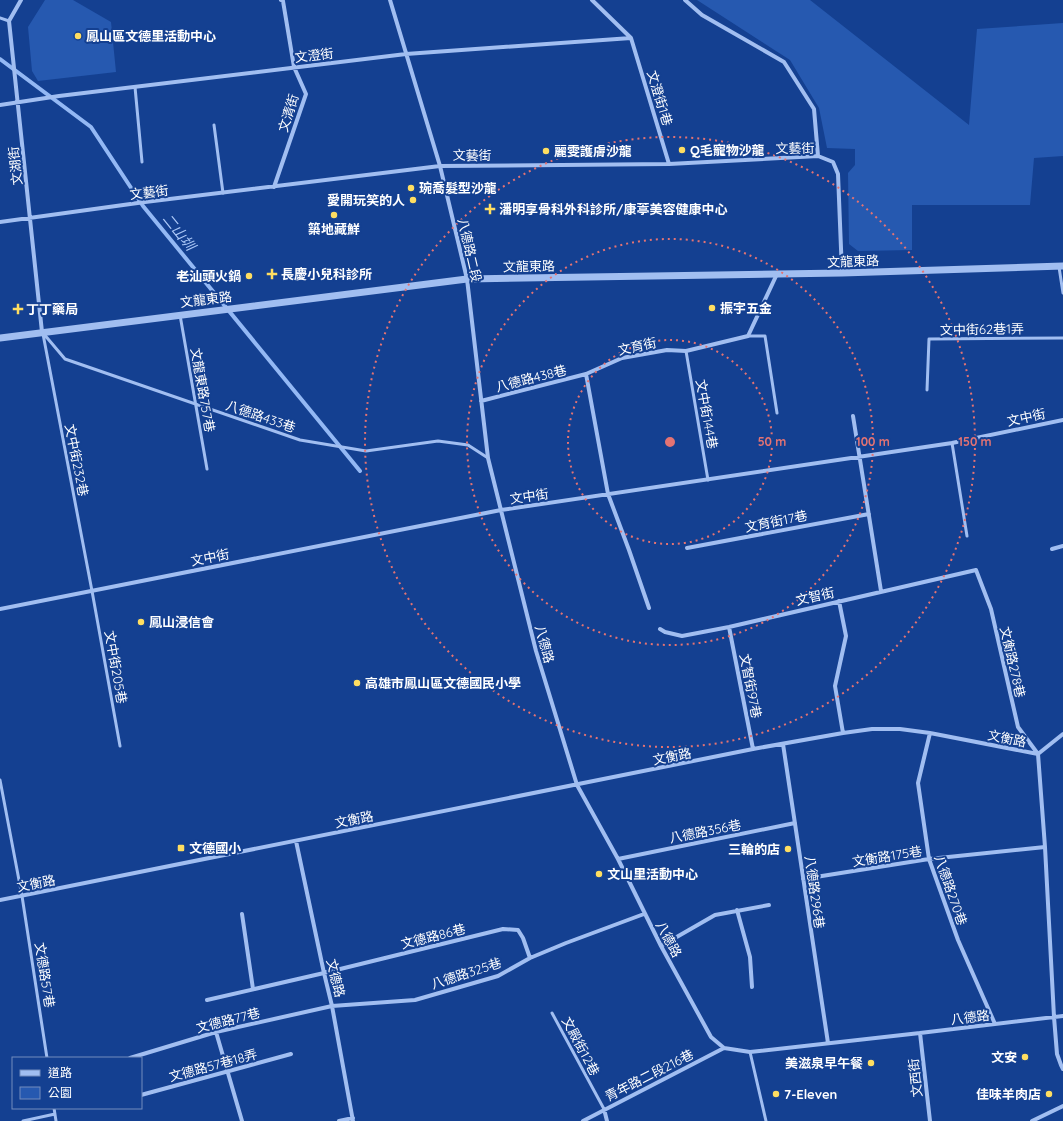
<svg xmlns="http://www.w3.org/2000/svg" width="1063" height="1121" font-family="Quicksand,'Noto Sans TC',sans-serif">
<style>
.green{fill:#2659b0}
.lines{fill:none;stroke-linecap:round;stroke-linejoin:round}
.stream{stroke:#93b8f4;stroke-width:4}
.service{stroke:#a1bef1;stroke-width:3}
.minor{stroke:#a1bef1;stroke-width:4}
.tertiary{stroke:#a1bef1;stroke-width:7}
.ring{fill:none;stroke:#e47373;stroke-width:2;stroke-dasharray:2 4}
.poi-dot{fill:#ffde61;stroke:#144091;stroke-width:1.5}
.labels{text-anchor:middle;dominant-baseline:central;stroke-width:4;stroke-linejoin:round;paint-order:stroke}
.poi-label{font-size:13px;font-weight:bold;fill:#fff;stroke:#144091;text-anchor:start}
.street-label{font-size:13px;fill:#fff;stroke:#144091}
.water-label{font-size:14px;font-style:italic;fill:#adc9f8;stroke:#144091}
.centre{fill:#e47373;stroke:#144091;stroke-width:2}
.ring-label{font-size:12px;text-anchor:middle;font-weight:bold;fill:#e47373;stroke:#144091;stroke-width:4;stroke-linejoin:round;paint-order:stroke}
</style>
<rect width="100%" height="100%" fill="#144091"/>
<path class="green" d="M 45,0 L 73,0 L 111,22 L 116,72 L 38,81 L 32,71 L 28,27 Z
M 697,0 L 810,0 L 969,125 L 977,29 L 1063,23 L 1063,156 L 1034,158 L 1030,205 L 912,205 L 912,250 L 858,251 L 849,244 L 848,173 L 855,165 L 855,149 L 827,148 L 819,108 L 790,60 Z"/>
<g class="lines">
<path class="stream" d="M 0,59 L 91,127 L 143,206 L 360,471"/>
<path class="service" d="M 0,18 L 9,21
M 135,87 L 142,162
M 214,125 L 223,193
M 1059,267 L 1063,293
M 180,315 L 207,469
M 43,333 L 65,359 L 300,440 L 366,451 L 438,441 L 468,445 L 488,458
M 43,334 L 92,591 L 120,746
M 748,336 L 765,336 L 777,413
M 686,351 L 708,480
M 927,390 L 929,339 L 1063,338
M 952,443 L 967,536
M 0,780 L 22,896 L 47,1058
M 552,1013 L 604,1109
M 750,1052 L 766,1121
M 54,1108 L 56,1121
M 23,1121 L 55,1114"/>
<path class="minor" d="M 21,0 L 9,21 L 42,332
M 390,0 L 440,166 L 467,279 L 488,458 L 536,651 L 577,785 L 618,859 L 661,946 L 711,1037 L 724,1048 L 750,1052 L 920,1033 L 1063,1016
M 592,0 L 631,38 L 669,164
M 685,0 L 702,15 L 784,62 L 814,109 L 818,156
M 0,105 L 59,96 L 406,54 L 631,38
M 274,187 L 306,94 L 294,67 L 283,1 L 281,0
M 0,222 L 145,202 L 440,166 L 669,164 L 818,156 L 833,162 L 838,174 L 842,273
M 481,401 L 586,374
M 853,416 L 881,591
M 687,548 L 869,514
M 1052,549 L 1063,546
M 839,601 L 846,636 L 835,686 L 843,733
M 649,608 L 629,550 L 608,494 L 586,374 L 622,358 L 667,350 L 686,351 L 748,336 L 777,274
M 0,609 L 501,510 L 952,443 L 1063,420
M 729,627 L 753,749
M 660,629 L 665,632 L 682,636 L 729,627 L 976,570 L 991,609 L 1018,727 L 1038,754
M 930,733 L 918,783 L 929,859 L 958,940 L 995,1024
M 783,744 L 828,1043
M 1038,754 L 1045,847 L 1054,1017 L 1057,1054 L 1061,1065 L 1063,1069
M 1038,754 L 1063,734
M 296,841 L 324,973 L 332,1006 L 353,1121
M 618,859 L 795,823
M 803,879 L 929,859 L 1045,847
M 0,900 L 753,749 L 843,733 L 872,729 L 900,729 L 930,733 L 1038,754
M 737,910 L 750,957 L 752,987
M 242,914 L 253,989
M 661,946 L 715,915 L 769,905
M 207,1000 L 324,973 L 503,929 L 518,930 L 523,938 L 530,958
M 216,1032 L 242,1121
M 920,1033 L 930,1121
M 130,1058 L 216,1032 L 332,1006 L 415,1000 L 498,976 L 530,958 L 566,943 L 644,914
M 141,1095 L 291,1054
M 604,1109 L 607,1121
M 339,1121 L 353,1118
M 583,1121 L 724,1048
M 1032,1121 L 1063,1106"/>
<path class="tertiary" d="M 0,338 L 467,279 L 842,273 L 1063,266"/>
</g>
<g class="ring">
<circle cx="670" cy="442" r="102"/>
<circle cx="670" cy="442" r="203"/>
<circle cx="670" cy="442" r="305"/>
</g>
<g class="poi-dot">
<circle cx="78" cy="36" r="4"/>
<circle cx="682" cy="150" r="4"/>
<circle cx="546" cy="151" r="4"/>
<circle cx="411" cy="188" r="4"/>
<circle cx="413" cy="200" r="4"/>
<path d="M488 203h4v4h4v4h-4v4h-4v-4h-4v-4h4z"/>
<circle cx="334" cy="215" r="4"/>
<path d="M270 268h4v4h4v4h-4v4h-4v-4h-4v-4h4z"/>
<circle cx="249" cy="276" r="4"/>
<circle cx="712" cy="308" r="4"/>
<path d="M16 303h4v4h4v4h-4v4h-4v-4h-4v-4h4z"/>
<circle cx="141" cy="622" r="4"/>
<circle cx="357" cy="683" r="4"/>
<rect x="177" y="844" width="8" height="8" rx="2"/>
<circle cx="788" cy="849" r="4"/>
<circle cx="599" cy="874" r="4"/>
<circle cx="1025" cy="1057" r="4"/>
<circle cx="871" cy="1063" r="4"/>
<circle cx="776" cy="1094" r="4"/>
<circle cx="1049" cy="1094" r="4"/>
</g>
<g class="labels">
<g class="poi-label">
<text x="86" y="36">鳳山區文德里活動中心</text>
<text x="690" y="150">Q毛寵物沙龍</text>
<text x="554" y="151">麗雯護膚沙龍</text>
<text x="419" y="188">琬喬髮型沙龍</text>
<text x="405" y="200" text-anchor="end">愛開玩笑的人</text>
<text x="499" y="209">潘明享骨科外科診所/康葶美容健康中心</text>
<text x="334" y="229" text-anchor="middle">築地藏鮮</text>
<text x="281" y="274">長慶小兒科診所</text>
<text x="241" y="276" text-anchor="end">老汕頭火鍋</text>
<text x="720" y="308">振宇五金</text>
<text x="26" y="309">丁丁藥局</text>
<text x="149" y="622">鳳山浸信會</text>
<text x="365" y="683">高雄市鳳山區文德國民小學</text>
<text x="189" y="848">文德國小</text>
<text x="780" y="849" text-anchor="end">三輪的店</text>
<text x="607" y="874">文山里活動中心</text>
<text x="1017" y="1057" text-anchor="end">文安</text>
<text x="863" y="1063" text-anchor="end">美滋泉早午餐</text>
<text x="784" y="1094">7-Eleven</text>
<text x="1041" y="1094" text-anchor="end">佳味羊肉店</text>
</g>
<g class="street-label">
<text transform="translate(314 55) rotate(-7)">文澄街</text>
<text transform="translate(660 98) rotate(73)">文澄街1巷</text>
<text transform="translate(288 113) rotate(-73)">文清街</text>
<text transform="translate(795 148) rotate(-1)">文藝街</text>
<text x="472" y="155">文藝街</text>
<text transform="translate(15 166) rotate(-96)">文湖街</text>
<text transform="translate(149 192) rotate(-7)">文藝街</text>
<text transform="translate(470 250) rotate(77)">八德路二段</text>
<text transform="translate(853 261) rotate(-2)">文龍東路</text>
<text transform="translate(529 266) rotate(-1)">文龍東路</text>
<text transform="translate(206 299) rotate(-7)">文龍東路</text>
<text transform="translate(982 329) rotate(-1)">文中街62巷1弄</text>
<text transform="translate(637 346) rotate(-12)">文育街</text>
<text transform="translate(531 378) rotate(-14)">八德路438巷</text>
<text transform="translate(203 390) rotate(80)">文龍東路757巷</text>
<text transform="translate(707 414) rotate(80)">文中街144巷</text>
<text transform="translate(261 416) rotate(19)">八德路433巷</text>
<text transform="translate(1026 417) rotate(-12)">文中街</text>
<text transform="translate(77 460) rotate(79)">文中街232巷</text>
<text transform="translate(529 496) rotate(-8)">文中街</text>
<text transform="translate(776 521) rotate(-11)">文育街17巷</text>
<text transform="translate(210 557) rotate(-11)">文中街</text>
<text transform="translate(815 596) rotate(-13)">文智街</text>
<text transform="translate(545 644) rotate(75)">八德路</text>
<text transform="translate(1013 662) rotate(77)">文衡路278巷</text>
<text transform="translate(116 667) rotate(80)">文中街205巷</text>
<text transform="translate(751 686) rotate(79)">文智街97巷</text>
<text transform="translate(1007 738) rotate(11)">文衡路</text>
<text transform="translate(672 756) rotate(-11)">文衡路</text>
<text transform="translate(354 819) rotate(-11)">文衡路</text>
<text transform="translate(705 831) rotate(-11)">八德路356巷</text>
<text transform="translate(887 856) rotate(-9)">文衡路175巷</text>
<text transform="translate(36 883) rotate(-11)">文衡路</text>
<text transform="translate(951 890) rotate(71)">八德路270巷</text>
<text transform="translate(815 892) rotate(82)">八德路296巷</text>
<text transform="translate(433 936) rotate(-14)">文德路86巷</text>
<text transform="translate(669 939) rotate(62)">八德路</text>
<text transform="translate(466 973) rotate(-18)">八德路325巷</text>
<text transform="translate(45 975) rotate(81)">文德路57巷</text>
<text transform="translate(336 978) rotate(76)">文德路</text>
<text transform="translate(970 1017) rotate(-7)">八德路</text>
<text transform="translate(228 1020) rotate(-14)">文德路77巷</text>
<text transform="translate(581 1046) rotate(62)">文殿街12巷</text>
<text transform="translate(213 1065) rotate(-15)">文德路57巷18弄</text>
<text transform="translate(649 1075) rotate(-27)">青年路二段216巷</text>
<text transform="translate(915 1078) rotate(-96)">文西街</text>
</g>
<g class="water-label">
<text transform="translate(179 232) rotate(51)">二山圳</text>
</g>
</g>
<circle cx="670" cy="442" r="6" class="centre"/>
<g class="ring-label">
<text x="772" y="446">50 m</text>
<text x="873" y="446">100 m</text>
<text x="975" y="446">150 m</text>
</g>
<rect x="12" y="1057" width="130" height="52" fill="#144091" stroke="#728cbd"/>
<rect x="20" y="1070" width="20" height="6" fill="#a1bef1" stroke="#728cbd"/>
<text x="48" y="1077" font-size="12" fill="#ffffff">道路</text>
<rect x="20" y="1087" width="20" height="12" fill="#2659b0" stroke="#728cbd"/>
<text x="48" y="1097" font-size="12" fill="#ffffff">公園</text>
</svg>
